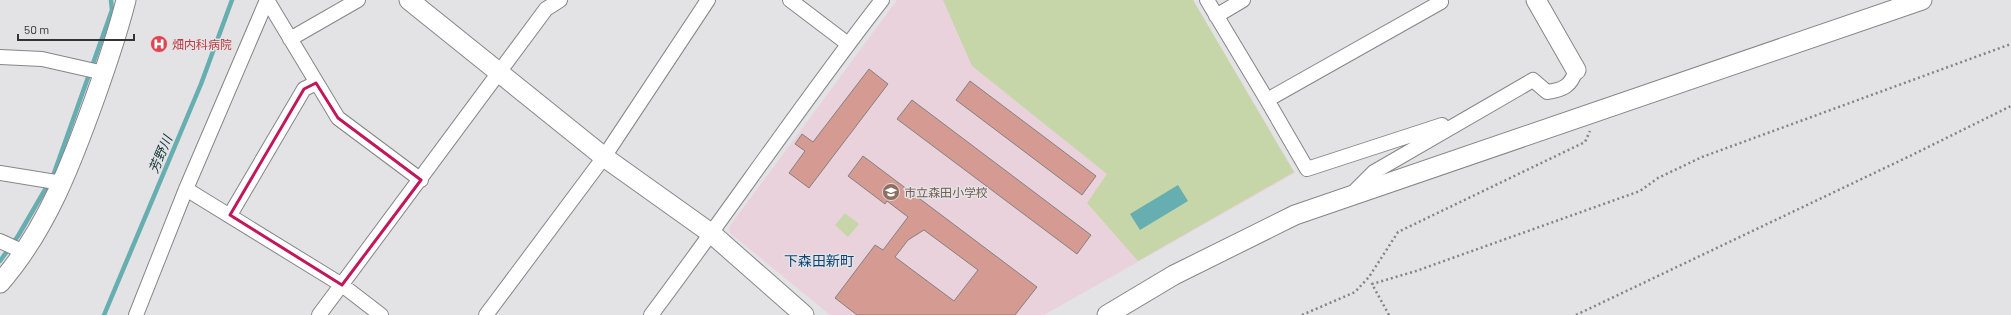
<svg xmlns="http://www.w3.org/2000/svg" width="2011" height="315" font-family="Barlow,'Noto Sans JP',sans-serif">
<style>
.education{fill:#ead2dc}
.green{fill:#c6d6a9}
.water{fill:#66aeaf}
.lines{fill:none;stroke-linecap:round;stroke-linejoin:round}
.stream{stroke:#66aeaf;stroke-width:4.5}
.building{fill:#d59a91;stroke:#838080;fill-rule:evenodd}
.street-casing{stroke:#868588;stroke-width:16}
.secondary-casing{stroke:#868588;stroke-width:21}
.path{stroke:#848486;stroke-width:2.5;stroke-dasharray:2 3;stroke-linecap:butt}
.street{stroke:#fff;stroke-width:14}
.secondary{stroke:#fff;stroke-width:19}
.marked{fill:none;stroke:#c2185b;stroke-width:3;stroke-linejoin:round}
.labels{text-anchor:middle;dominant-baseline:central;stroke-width:3;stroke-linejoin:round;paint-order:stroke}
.health-label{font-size:12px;fill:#be3a42;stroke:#e3e3e6;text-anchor:start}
.education-label{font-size:12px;fill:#785e54;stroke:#e3e3e6;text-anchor:start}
.water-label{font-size:13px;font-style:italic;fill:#113536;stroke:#e3e3e6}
.quarter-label{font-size:14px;fill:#104476;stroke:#e3e3e6}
</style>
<rect width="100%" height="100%" fill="#e3e3e6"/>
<path class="education" d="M 897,0 L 1193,0 L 1295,173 L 1044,315 L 830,315 L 730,233 L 729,227 Z"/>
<path class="green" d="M 943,0 L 1193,0 L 1294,172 L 1138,261 L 1087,203 L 1107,174 L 972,66 Z
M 845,213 L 859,224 L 848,237 L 835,225 Z"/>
<path class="water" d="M 1178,185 L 1188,201 L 1140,230 L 1130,214 Z"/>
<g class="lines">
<path class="stream" d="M 0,261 L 18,236 L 53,176 L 112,10 L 111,0
M 104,315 L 201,84 L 232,0"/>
</g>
<path class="building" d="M 869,69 L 888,84 L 809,188 L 789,173 L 805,151 L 795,144 L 802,134 L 813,142 Z
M 970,81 L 1096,176 L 1082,195 L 956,100 Z
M 912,100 L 1091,235 L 1077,254 L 897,119 Z
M 863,156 L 1037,287 L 1015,315 L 857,315 L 835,298 L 875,245 L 883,250 L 908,217 L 887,201 L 885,204 L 848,176 ZM 924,230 L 978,270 L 954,301 L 895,257 L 908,240 Z"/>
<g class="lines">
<g class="street-casing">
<path id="street" d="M 790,0 L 848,44
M 1207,0 L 1267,100 L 1441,2 L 1440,0
M 1216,16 L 1243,0
M 290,39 L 358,0
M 0,57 L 42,59 L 104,73
M 1267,100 L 1307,169 L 1442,125
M 0,173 L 62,183
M 186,189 L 342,285 L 381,315
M 1352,194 L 1374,172 L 1533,80 L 1547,92 C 1563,90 1571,86 1576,70
M 230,215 L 304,89 L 316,83
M 0,241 L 24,252
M 136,315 L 186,189 L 267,0 L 338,118 L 421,180
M 319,315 L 546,9 L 560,0
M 486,315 L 604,157 L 708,0
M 651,315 C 729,211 802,103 882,0"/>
</g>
<g class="secondary-casing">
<path id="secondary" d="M 409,0 L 604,157 L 712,234 L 804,315
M 1536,0 L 1576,70
M 0,283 C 47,229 72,162 96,95 C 107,64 118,32 126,0
M 1107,315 L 1174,275 L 1295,215 L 1922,0"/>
</g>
<path class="path" d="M 1302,315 L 1355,292 L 1369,277 L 1398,232 L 1585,142 L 1590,131
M 1389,315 L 1372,284 L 1416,271 L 1640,191 L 1658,178 L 1702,157 L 2011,44
M 1576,315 L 1912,155 L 2011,106"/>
<use href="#street" class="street"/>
<use href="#secondary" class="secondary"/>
</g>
<path class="marked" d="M 316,83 L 338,118 L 421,180 L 342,285 L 230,215 L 304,89 Z"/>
<defs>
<g id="hospital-disc" transform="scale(0.9)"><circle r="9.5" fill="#e0444e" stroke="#e3e3e6"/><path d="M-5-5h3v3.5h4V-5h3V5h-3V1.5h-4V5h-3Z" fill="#fff"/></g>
<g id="school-disc" transform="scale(0.9)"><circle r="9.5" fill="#8d6e63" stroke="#e3e3e6"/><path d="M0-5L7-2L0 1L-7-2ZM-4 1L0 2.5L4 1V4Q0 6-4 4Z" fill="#fff"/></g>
</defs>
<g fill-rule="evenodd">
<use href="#hospital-disc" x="159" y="44"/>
<use href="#school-disc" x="891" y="192"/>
</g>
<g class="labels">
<g class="health-label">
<text x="172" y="44">畑内科病院</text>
</g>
<g class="education-label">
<text x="904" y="192">市立森田小学校</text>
</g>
<g class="water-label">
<text transform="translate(160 154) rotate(-67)">芳野川</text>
</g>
<g class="quarter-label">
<text x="819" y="260">下森田新町</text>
</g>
</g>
<path d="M18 34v6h116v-6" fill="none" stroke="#333334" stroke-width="2"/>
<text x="24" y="34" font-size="12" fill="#333334" stroke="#e3e3e6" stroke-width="3" paint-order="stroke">50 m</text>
</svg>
